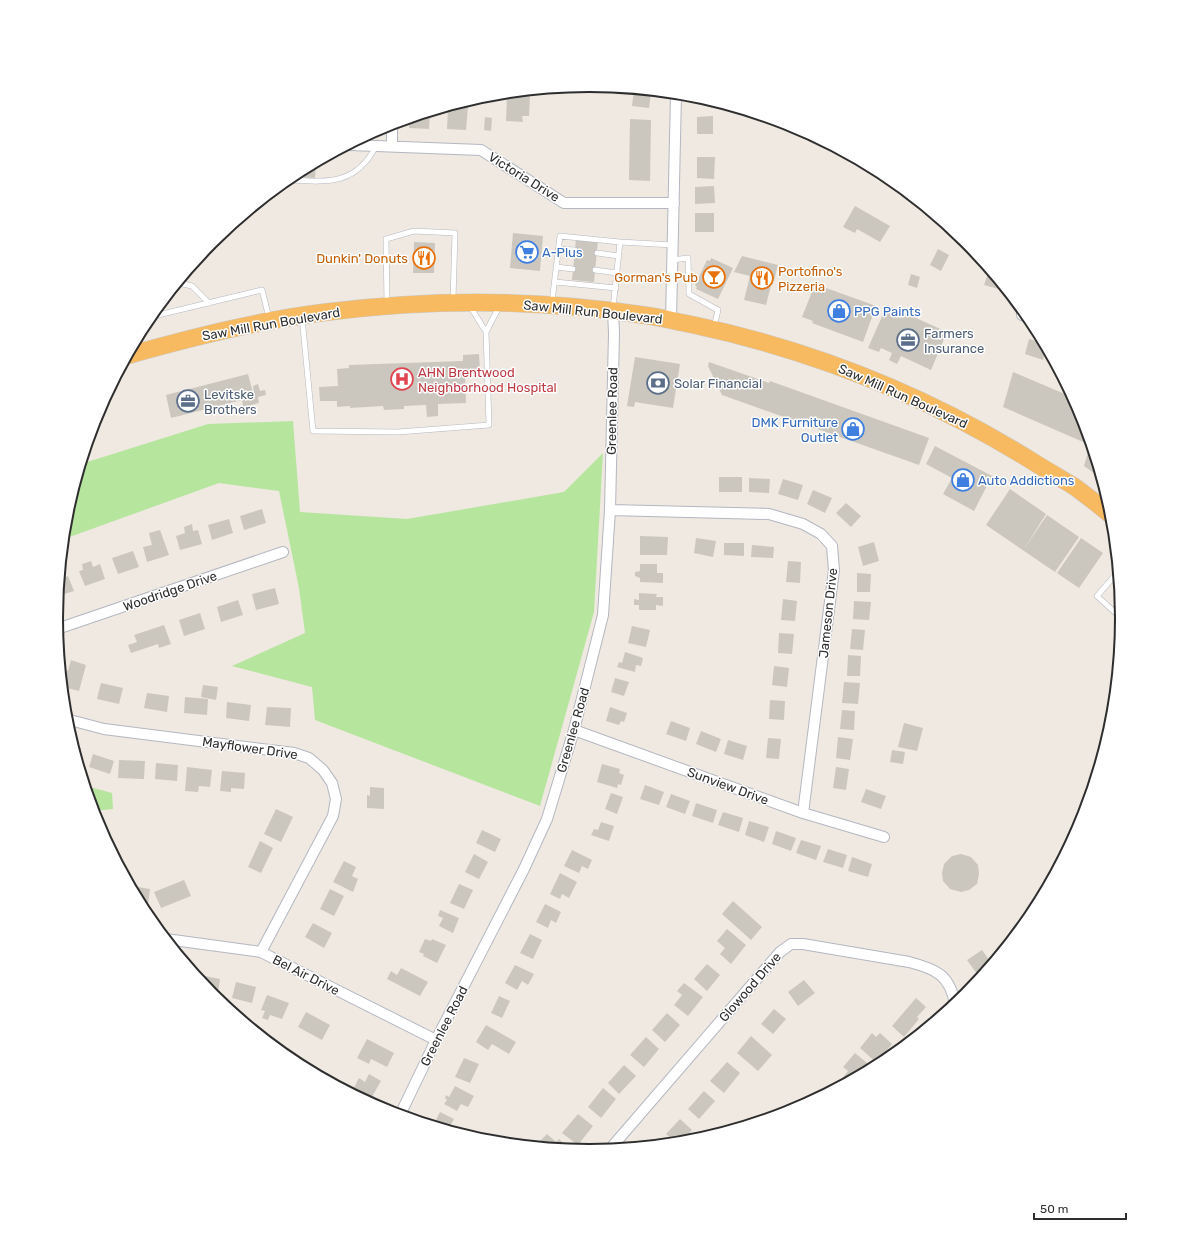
<svg xmlns="http://www.w3.org/2000/svg" width="1178" height="1237" font-family="Rubik,sans-serif">
<style>
.green{fill:#b6e59e}
.building{fill:#cbc7bf}
.lines{fill:none;stroke-linecap:round;stroke-linejoin:round}
.service-casing{stroke:#b4b7c1;stroke-width:6}
.minor-casing{stroke:#b4b7c1;stroke-width:12}
.trunk-casing{stroke:#c9c9c9;stroke-width:18}
.service{stroke:#fff;stroke-width:5}
.minor{stroke:#fff;stroke-width:10}
.trunk{stroke:#f8ba60;stroke-width:17}
.labels{text-anchor:middle;dominant-baseline:central;stroke-width:3;stroke-linejoin:round;paint-order:stroke}
.street-label{font-size:13px;fill:#2e2e2e;stroke:#fff}
.shop-label{font-size:13px;fill:#366cbe;stroke:#fff;text-anchor:start}
.food-label{font-size:13px;fill:#c56008;stroke:#fff;text-anchor:end}
.service-label{font-size:13px;fill:#4e5e75;stroke:#fff;text-anchor:start}
.health-label{font-size:13px;fill:#be3a42;stroke:#fff;text-anchor:start}
.rim{fill:none;stroke:#2e2e2e;stroke-width:2}
</style>
<rect width="100%" height="100%" fill="#efe9e1"/>
<path class="green" d="M 293,421 L 300,512 L 407,519 L 564,492 L 603,453 L 594,612 L 540,806 L 315,720 L 312,687 L 232,666 L 305,633 L 299,588 L 279,491 L 219,483 L 64,539 L 66,514 L 81,464 L 208,424 Z
M 86,786 L 112,793 L 113,809 L 93,811 Z"/>
<path class="building" d="M 634,90 L 651,92 L 649,108 L 632,106 Z
M 507,95 L 530,96 L 529,116 L 522,116 L 523,122 L 506,121 Z
M 453,106 L 468,106 L 466,130 L 447,129 L 448,107 Z
M 430,113 L 429,129 L 409,128 L 409,119 Z
M 713,116 L 713,134 L 697,134 L 697,117 Z
M 485,117 L 492,118 L 491,131 L 484,130 Z
M 630,119 L 651,120 L 650,181 L 629,180 Z
M 697,157 L 715,157 L 714,179 L 697,178 Z
M 316,163 L 315,178 L 291,177 L 293,175 Z
M 714,186 L 715,203 L 695,204 L 695,187 Z
M 855,206 L 890,226 L 880,242 L 857,229 L 855,233 L 843,227 Z
M 695,213 L 714,213 L 714,232 L 695,232 Z
M 513,233 L 543,236 L 540,271 L 510,268 Z
M 576,239 L 598,241 L 594,282 L 572,280 Z
M 414,242 L 435,243 L 434,273 L 413,273 Z
M 938,249 L 949,255 L 941,271 L 930,265 Z
M 742,256 L 778,265 L 774,281 L 772,281 L 766,305 L 744,300 L 750,276 L 734,272 Z
M 711,258 L 733,268 L 718,299 L 696,289 L 697,287 L 695,285 L 707,260 L 710,261 Z
M 989,270 L 1003,287 L 1002,290 L 984,285 Z
M 911,274 L 920,277 L 917,288 L 908,285 Z
M 815,284 L 876,306 L 863,342 L 812,323 L 813,321 L 802,317 Z
M 887,305 L 947,332 L 931,370 L 901,356 L 897,364 L 889,360 L 892,353 L 881,348 L 879,352 L 868,348 Z
M 1029,339 L 1043,343 L 1046,348 L 1043,360 L 1025,354 Z
M 479,354 L 480,372 L 465,373 L 466,403 L 438,404 L 438,416 L 427,417 L 426,405 L 404,406 L 404,409 L 384,410 L 383,406 L 350,408 L 350,406 L 337,407 L 337,401 L 320,401 L 319,387 L 338,386 L 337,369 L 349,368 L 349,365 L 463,361 L 463,355 Z
M 635,357 L 680,364 L 673,408 L 635,402 L 634,407 L 627,406 Z
M 709,362 L 769,383 L 770,381 L 929,438 L 919,465 L 722,395 L 708,366 Z
M 1013,372 L 1072,397 L 1082,415 L 1101,478 L 1084,466 L 1090,445 L 1003,407 Z
M 248,374 L 253,393 L 254,392 L 253,386 L 258,384 L 260,391 L 265,390 L 266,395 L 258,397 L 259,403 L 243,407 L 242,400 L 171,418 L 166,395 Z
M 935,446 L 992,476 L 974,511 L 943,494 L 952,478 L 926,464 Z
M 719,477 L 742,477 L 742,492 L 719,492 Z
M 749,478 L 770,479 L 769,493 L 749,492 Z
M 783,479 L 803,485 L 798,500 L 778,494 Z
M 1010,489 L 1046,514 L 1024,549 L 1047,515 L 1079,537 L 1055,572 L 986,525 Z
M 813,490 L 832,498 L 825,513 L 807,504 Z
M 846,503 L 861,516 L 851,527 L 836,513 Z
M 262,509 L 266,523 L 244,530 L 240,516 Z
M 229,519 L 233,533 L 212,540 L 208,525 Z
M 192,524 L 193,531 L 198,530 L 202,544 L 180,550 L 176,536 L 185,533 L 184,527 Z
M 160,530 L 169,555 L 147,562 L 143,547 L 152,545 L 149,533 Z
M 640,536 L 668,537 L 667,555 L 640,555 Z
M 696,538 L 716,541 L 713,557 L 694,553 Z
M 1081,538 L 1103,553 L 1079,588 L 1057,573 Z
M 874,542 L 879,561 L 863,566 L 858,547 Z
M 724,543 L 744,543 L 744,556 L 724,555 Z
M 752,545 L 774,547 L 773,558 L 751,557 Z
M 133,551 L 139,567 L 118,574 L 112,558 Z
M 91,561 L 93,567 L 100,564 L 105,579 L 85,586 L 79,571 L 83,570 L 82,564 Z
M 788,561 L 801,562 L 800,583 L 786,582 Z
M 640,564 L 657,564 L 657,573 L 663,573 L 663,583 L 640,582 L 640,578 L 635,576 L 635,572 L 640,571 Z
M 61,568 L 64,578 L 68,576 L 74,591 L 58,596 Z
M 857,573 L 871,574 L 870,592 L 857,592 Z
M 275,588 L 279,604 L 256,610 L 252,594 Z
M 639,593 L 657,594 L 656,597 L 663,597 L 663,606 L 656,605 L 656,610 L 639,610 L 639,605 L 634,605 L 634,599 L 639,600 Z
M 783,599 L 797,601 L 795,621 L 781,620 Z
M 238,600 L 243,615 L 221,622 L 217,607 Z
M 854,601 L 871,602 L 869,620 L 853,619 Z
M 200,613 L 205,629 L 184,636 L 179,620 Z
M 164,625 L 171,644 L 159,648 L 158,644 L 131,653 L 128,645 L 137,642 L 134,635 Z
M 632,626 L 650,630 L 646,647 L 628,643 Z
M 852,629 L 865,630 L 863,650 L 850,649 Z
M 779,633 L 794,634 L 792,654 L 778,653 Z
M 625,652 L 643,658 L 641,666 L 636,665 L 635,672 L 617,667 L 619,662 L 622,663 Z
M 848,655 L 861,656 L 860,676 L 847,676 Z
M 71,660 L 86,665 L 79,691 L 63,687 L 61,669 L 68,671 Z
M 774,666 L 789,668 L 787,687 L 772,685 Z
M 615,678 L 629,682 L 624,696 L 611,692 Z
M 844,682 L 860,683 L 858,704 L 842,703 Z
M 101,683 L 123,688 L 119,704 L 97,699 Z
M 203,685 L 218,687 L 216,700 L 201,697 Z
M 147,693 L 169,696 L 167,712 L 144,708 Z
M 185,697 L 208,699 L 207,715 L 184,713 Z
M 770,700 L 785,701 L 784,720 L 769,719 Z
M 227,702 L 251,705 L 249,721 L 226,718 Z
M 267,707 L 291,708 L 290,727 L 265,725 Z
M 610,707 L 627,713 L 624,722 L 621,721 L 619,725 L 606,721 Z
M 842,710 L 855,711 L 854,730 L 840,729 Z
M 671,721 L 690,728 L 686,741 L 666,734 Z
M 904,723 L 923,728 L 917,751 L 898,747 Z
M 701,731 L 721,739 L 716,752 L 696,744 Z
M 838,737 L 853,739 L 850,760 L 836,758 Z
M 768,738 L 781,739 L 779,759 L 766,758 Z
M 728,740 L 747,746 L 743,760 L 724,754 Z
M 74,747 L 81,748 L 79,763 L 77,757 Z
M 892,750 L 905,752 L 903,764 L 890,762 Z
M 93,754 L 114,761 L 110,774 L 89,767 Z
M 119,760 L 145,761 L 144,779 L 118,778 Z
M 156,763 L 178,765 L 177,781 L 155,779 Z
M 602,764 L 620,769 L 619,773 L 624,775 L 621,785 L 618,784 L 617,788 L 597,782 Z
M 187,767 L 212,770 L 210,787 L 199,786 L 198,792 L 185,791 Z
M 836,767 L 849,769 L 846,790 L 833,788 Z
M 222,771 L 245,773 L 244,789 L 231,788 L 231,792 L 220,791 Z
M 645,785 L 664,792 L 659,805 L 640,799 Z
M 370,787 L 384,788 L 384,809 L 367,808 L 367,795 L 370,796 Z
M 866,789 L 886,796 L 881,809 L 861,802 Z
M 611,793 L 623,797 L 617,814 L 605,809 Z
M 671,794 L 690,801 L 685,814 L 666,807 Z
M 696,803 L 717,810 L 713,823 L 692,816 Z
M 276,809 L 293,817 L 281,842 L 264,834 Z
M 723,812 L 743,818 L 739,832 L 718,825 Z
M 749,821 L 769,827 L 764,842 L 745,835 Z
M 601,822 L 614,826 L 609,841 L 591,835 L 594,829 L 598,830 Z
M 482,830 L 501,839 L 495,852 L 476,843 Z
M 776,831 L 796,838 L 791,851 L 772,844 Z
M 801,840 L 821,846 L 816,860 L 796,853 Z
M 260,841 L 273,848 L 261,873 L 248,867 Z
M 828,849 L 847,855 L 843,868 L 823,862 Z
M 572,850 L 592,860 L 588,869 L 582,866 L 579,873 L 564,866 Z
M 474,854 L 488,862 L 479,879 L 465,872 Z
M 961,854 L 971,857 L 978,865 L 979,874 L 977,884 L 969,890 L 961,892 L 950,889 L 943,881 L 942,873 L 944,864 L 952,856 Z
M 852,857 L 872,864 L 868,877 L 848,871 Z
M 344,861 L 356,867 L 352,876 L 358,879 L 353,892 L 333,882 Z
M 560,873 L 577,882 L 569,898 L 562,894 L 560,899 L 550,894 Z
M 184,880 L 191,896 L 161,908 L 154,892 Z
M 459,884 L 473,890 L 464,909 L 450,903 Z
M 131,886 L 150,889 L 148,905 L 140,904 Z
M 330,889 L 344,896 L 334,916 L 320,909 Z
M 733,901 L 762,927 L 751,940 L 722,914 Z
M 545,904 L 561,912 L 556,923 L 551,920 L 548,928 L 536,922 Z
M 440,910 L 459,918 L 453,933 L 439,926 L 443,918 L 438,916 Z
M 313,923 L 332,933 L 324,948 L 305,937 Z
M 727,929 L 746,945 L 731,964 L 720,954 L 725,948 L 717,941 Z
M 530,934 L 542,940 L 533,959 L 520,953 Z
M 425,939 L 431,941 L 432,939 L 446,945 L 437,963 L 423,956 L 424,954 L 419,952 Z
M 982,950 L 992,964 L 980,978 L 967,960 Z
M 707,964 L 720,975 L 707,991 L 694,979 Z
M 515,965 L 534,974 L 528,985 L 522,981 L 517,990 L 505,983 Z
M 401,968 L 428,982 L 420,996 L 387,979 L 391,971 L 397,975 Z
M 200,975 L 220,979 L 218,994 L 210,993 L 199,980 Z
M 804,980 L 815,993 L 798,1006 L 788,992 Z
M 236,982 L 256,987 L 252,1003 L 232,998 Z
M 684,983 L 703,997 L 688,1016 L 674,1005 L 682,995 L 677,991 Z
M 267,995 L 289,1003 L 282,1019 L 270,1015 L 268,1020 L 262,1018 L 265,1011 L 261,1010 Z
M 499,996 L 510,1001 L 502,1018 L 491,1013 Z
M 916,998 L 926,1007 L 917,1017 L 919,1019 L 904,1037 L 892,1026 Z
M 774,1009 L 786,1019 L 773,1034 L 761,1024 Z
M 306,1012 L 330,1025 L 322,1040 L 298,1027 Z
M 667,1013 L 680,1025 L 665,1042 L 652,1030 Z
M 486,1025 L 516,1042 L 509,1054 L 492,1044 L 488,1050 L 476,1042 Z
M 872,1033 L 876,1037 L 880,1033 L 892,1044 L 883,1055 L 887,1058 L 879,1065 L 860,1048 Z
M 751,1036 L 772,1055 L 758,1071 L 737,1053 Z
M 646,1037 L 659,1049 L 644,1067 L 630,1055 Z
M 367,1039 L 394,1053 L 387,1067 L 371,1059 L 369,1064 L 357,1058 Z
M 855,1053 L 873,1068 L 845,1083 L 841,1080 L 848,1071 L 843,1067 Z
M 464,1058 L 479,1064 L 470,1083 L 455,1077 Z
M 727,1062 L 740,1073 L 724,1093 L 710,1081 Z
M 624,1065 L 636,1076 L 619,1094 L 608,1083 Z
M 369,1074 L 381,1081 L 369,1102 L 351,1093 L 359,1078 L 365,1082 Z
M 455,1086 L 474,1096 L 468,1107 L 461,1104 L 457,1111 L 444,1104 L 447,1100 L 445,1098 L 446,1095 L 449,1097 Z
M 603,1088 L 616,1099 L 601,1118 L 588,1107 Z
M 704,1091 L 715,1101 L 699,1119 L 688,1109 Z
M 440,1112 L 454,1119 L 450,1126 L 455,1129 L 454,1132 L 433,1126 Z
M 578,1114 L 593,1126 L 578,1145 L 562,1133 Z
M 680,1119 L 692,1130 L 682,1142 L 676,1143 L 666,1134 Z
M 547,1134 L 556,1142 L 559,1139 L 571,1150 L 542,1147 L 538,1143 Z"/>
<g class="lines">
<g class="service-casing">
<path id="service" d="M 287,180 C 326,182 356,186 376,146
M 559,249 L 575,250
M 597,253 L 619,256
M 672,260 L 688,258 L 689,294 L 718,310 L 714,327
M 556,267 L 573,269
M 595,270 L 617,273
M 555,282 L 616,288
M 178,283 L 192,286 L 209,303
M 552,302 L 560,236 L 620,242
M 387,304 L 386,239 L 414,231 L 455,233 L 453,300
M 470,306 L 486,332
M 613,308 L 620,242 L 673,245
M 150,317 L 262,290 L 269,318
M 302,317 L 313,431 L 398,432 L 489,425 L 486,332 L 500,305
M 1117,573 L 1097,596 L 1120,617 L 1122,615"/>
</g>
<g class="minor-casing">
<path id="minor" d="M 350,145 L 481,150 L 564,203 L 674,203
M 392,146 L 392,124
M 1023,312 L 1022,315 L 1027,316
M 671,320 L 676,94
M 610,510 L 769,514 L 803,524 L 821,534 L 832,546 L 834,570 L 803,813
M 57,629 L 283,552
M 66,719 L 104,729 L 294,753 L 309,758 L 323,770 L 332,783 L 336,799 L 333,816 L 261,952
M 574,730 L 803,813 L 884,837
M 166,939 L 261,952 L 436,1040
M 400,1115 L 436,1040 L 524,869 L 547,819 L 574,730 L 603,615 L 610,510 L 614,333 L 613,311
M 610,1149 L 780,952 L 791,944 L 803,944 L 909,962 C 936,969 950,975 955,1004"/>
</g>
<g class="trunk-casing">
<path id="trunk" d="M 129,355 C 194,337 260,320 327,312 C 432,299 539,299 643,315 C 660,317 677,322 694,325 C 815,351 930,397 1035,463 C 1048,471 1062,479 1075,487 C 1087,496 1100,506 1112,516"/>
</g>
<use href="#service" class="service"/>
<use href="#minor" class="minor"/>
<use href="#trunk" class="trunk"/>
</g>
<defs>
<g id="supermarket-ring" transform="scale(1.15)"><circle r="9.5" fill="#fff" stroke="#3f7fe0" stroke-width="1.5"/><path d="M-6-5.5h2.5l.6 2H6L4.5 2H-2.5L-4.4-4H-6ZM-1.5 3.2a1.3 1.3 0 1 0 .1 0ZM3 3.2a1.3 1.3 0 1 0 .1 0Z" fill="#3f7fe0"/></g>
<g id="restaurant-ring" transform="scale(1.15)"><circle r="9.5" fill="#fff" stroke="#e8710a" stroke-width="1.5"/><path d="M-5-6h1v4h1v-4h1v4h1v-4h1v5L-1.5 .5V6h-2V.5L-5-1ZM5-6V6H3V1.5H1.5Q1.5-4 5-6Z" fill="#e8710a"/></g>
<g id="bar-ring" transform="scale(1.15)"><circle r="9.5" fill="#fff" stroke="#e8710a" stroke-width="1.5"/><path d="M-6-5H6L.8 .8V4.5H3.5V6h-7V4.5H-.8V.8Z" fill="#e8710a"/></g>
<g id="shop-ring" transform="scale(1.15)"><circle r="9.5" fill="#fff" stroke="#3f7fe0" stroke-width="1.5"/><path d="M-5-2.5h2.3a2.7 3.5 0 0 1 5.4 0H5L5.5 6h-11ZM-1.5-2.5h3a1.5 2.3 0 0 0-3 0Z" fill="#3f7fe0"/></g>
<g id="office-ring" transform="scale(1.15)"><circle r="9.5" fill="#fff" stroke="#5c6f8a" stroke-width="1.5"/><path d="M-6-3h4V-5.5h4V-3h4V5H-6ZM-1-4.5V-3h2v-1.5ZM-6 0V1H6V0Z" fill="#5c6f8a"/></g>
<g id="hospital-ring" transform="scale(1.15)"><circle r="9.5" fill="#fff" stroke="#e0444e" stroke-width="1.5"/><path d="M-5-5h3v3.5h4V-5h3V5h-3V1.5h-4V5h-3Z" fill="#e0444e"/></g>
<g id="bank-ring" transform="scale(1.15)"><circle r="9.5" fill="#fff" stroke="#5c6f8a" stroke-width="1.5"/><path d="M-6-4H6V4H-6ZM0-2.3a2.3 2.3 0 1 0 0 4.6a2.3 2.3 0 1 0 0-4.6Z" fill="#5c6f8a"/></g>
</defs>
<g fill-rule="evenodd">
<use href="#supermarket-ring" x="527" y="252"/>
<use href="#restaurant-ring" x="424" y="258"/>
<use href="#bar-ring" x="714" y="277"/>
<use href="#restaurant-ring" x="762" y="278"/>
<use href="#shop-ring" x="839" y="311"/>
<use href="#office-ring" x="908" y="340"/>
<use href="#hospital-ring" x="402" y="379"/>
<use href="#bank-ring" x="658" y="383"/>
<use href="#office-ring" x="188" y="401"/>
<use href="#shop-ring" x="853" y="429"/>
<use href="#shop-ring" x="963" y="480"/>
</g>
<g class="labels">
<g class="street-label">
<text transform="translate(524 177) rotate(32)">Victoria Drive</text>
<text transform="translate(593 312) rotate(6)">Saw Mill Run Boulevard</text>
<text transform="translate(271 324) rotate(-10)">Saw Mill Run Boulevard</text>
<text transform="translate(903 396) rotate(24)">Saw Mill Run Boulevard</text>
<text transform="translate(612 411) rotate(-89)">Greenlee Road</text>
<text transform="translate(170 591) rotate(-19)">Woodridge Drive</text>
<text transform="translate(828 613) rotate(-84)">Jameson Drive</text>
<text transform="translate(573 730) rotate(-74)">Greenlee Road</text>
<text transform="translate(250 748) rotate(8)">Mayflower Drive</text>
<text transform="translate(728 786) rotate(20)">Sunview Drive</text>
<text transform="translate(306 975) rotate(27)">Bel Air Drive</text>
<text transform="translate(750 987) rotate(-49)">Glowood Drive</text>
<text transform="translate(444 1026) rotate(-63)">Greenlee Road</text>
</g>
<g class="shop-label">
<text x="542" y="252">A-Plus</text>
<text x="854" y="311">PPG Paints</text>
<text x="838" y="422" text-anchor="end">DMK Furniture<tspan x="838" dy="15">Outlet</tspan></text>
<text x="978" y="480">Auto Addictions</text>
</g>
<g class="food-label">
<text x="408" y="258">Dunkin' Donuts</text>
<text x="778" y="271" text-anchor="start">Portofino's<tspan x="778" dy="15">Pizzeria</tspan></text>
<text x="698" y="277">Gorman's Pub</text>
</g>
<g class="service-label">
<text x="924" y="333">Farmers<tspan x="924" dy="15">Insurance</tspan></text>
<text x="674" y="383">Solar Financial</text>
<text x="204" y="394">Levitske<tspan x="204" dy="15">Brothers</tspan></text>
</g>
<g class="health-label">
<text x="418" y="372">AHN Brentwood<tspan x="418" dy="15">Neighborhood Hospital</tspan></text>
</g>
</g>
<path d="M0 0H1178V1237H0ZM63 618a526 526 0 1 1 1052 0a526 526 0 1 1-1052 0Z" fill="#fff" fill-rule="evenodd"/>
<path class="rim" d="M63 618a526 526 0 1 1 1052 0a526 526 0 1 1-1052 0Z"/>
<path d="M1034 1213v6h92v-6" fill="none" stroke="#2e2e2e" stroke-width="2"/>
<text x="1040" y="1213" font-size="12" fill="#2e2e2e" stroke="#ffffff" stroke-width="3" paint-order="stroke">50 m</text>
</svg>
